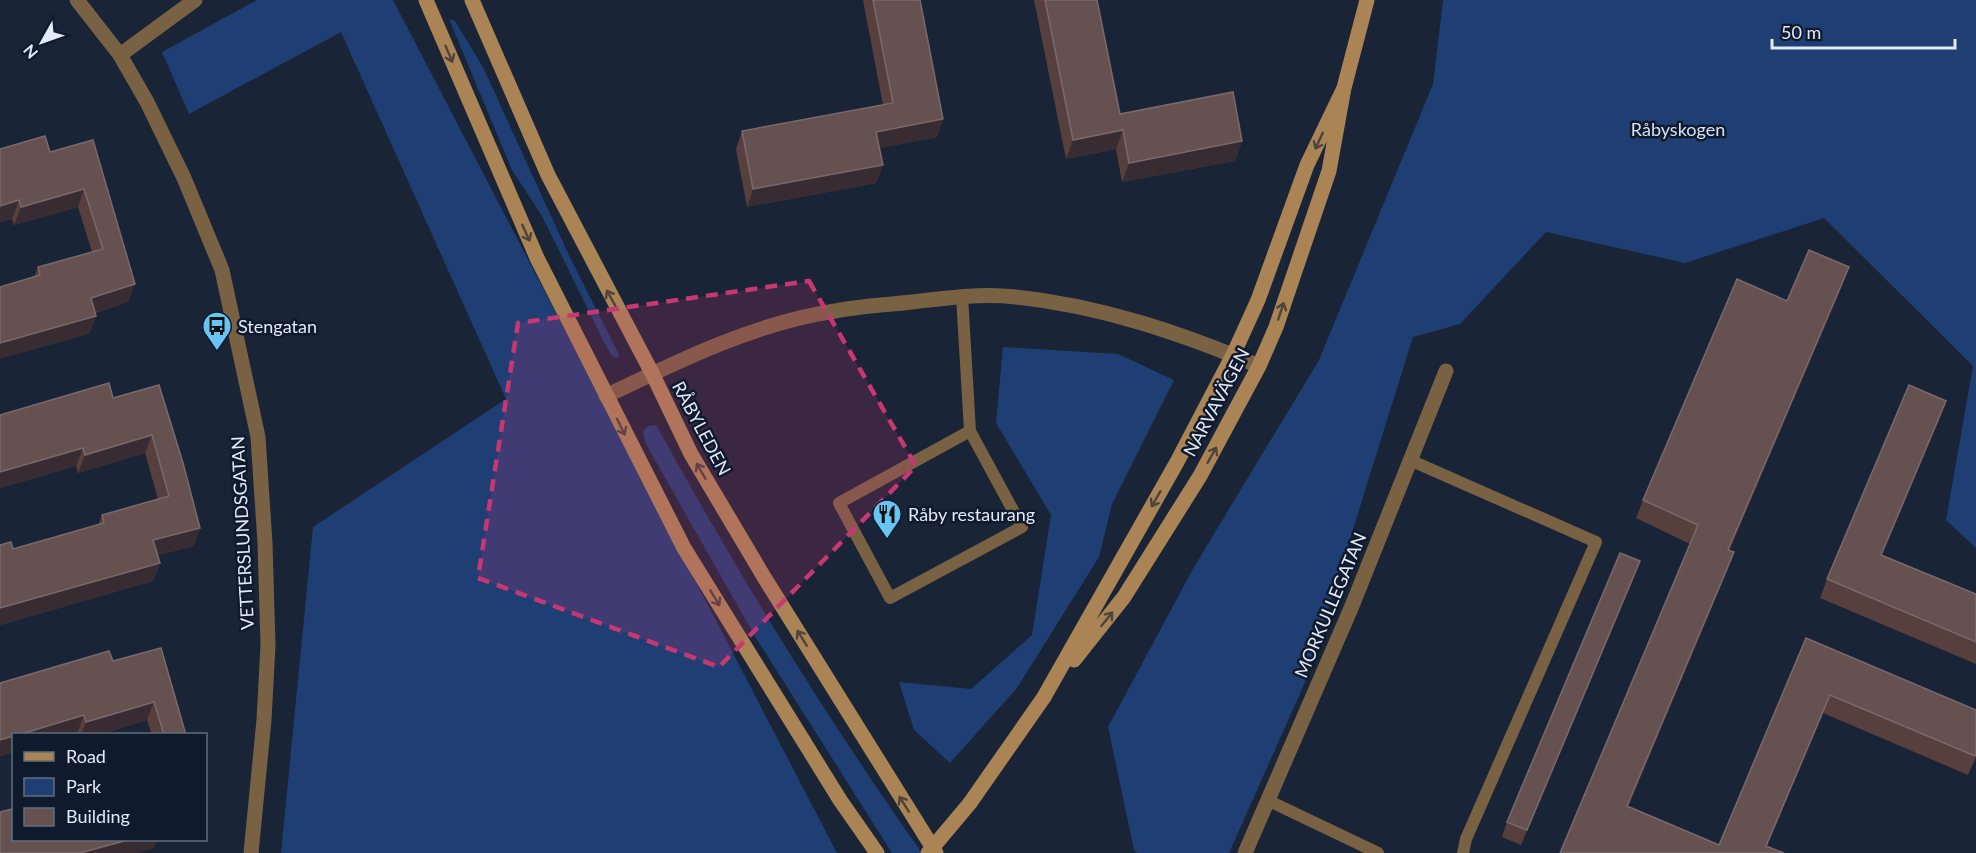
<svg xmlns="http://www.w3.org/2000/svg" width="1976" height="853" font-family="Lato,sans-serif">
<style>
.green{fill:#1e3e74}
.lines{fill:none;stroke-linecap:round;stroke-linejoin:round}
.service{stroke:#796144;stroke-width:12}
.minor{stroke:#796144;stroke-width:15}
.tertiary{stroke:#796144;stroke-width:15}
.secondary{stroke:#aa8454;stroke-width:15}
.secondary-bridge{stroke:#aa8454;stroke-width:15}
.wall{fill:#573f3d}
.shaded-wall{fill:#382c32}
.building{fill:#665151;stroke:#7a696b;stroke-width:1.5}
.oneway{stroke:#4d443c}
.marked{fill:#c73872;fill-opacity:0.2;stroke:#c73872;stroke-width:4.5;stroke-dasharray:12 8;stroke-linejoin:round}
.labels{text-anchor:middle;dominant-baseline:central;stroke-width:5;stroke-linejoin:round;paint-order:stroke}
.park-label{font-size:18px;fill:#d5e1f4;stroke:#0f1a2c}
.poi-label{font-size:18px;fill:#e2eaf7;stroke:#0f1a2c;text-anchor:start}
.street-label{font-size:18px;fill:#e2eaf7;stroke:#0f1a2c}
</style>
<rect width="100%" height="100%" fill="#192437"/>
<path class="green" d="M 257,0 L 393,0 L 837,853 L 281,853 L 313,527 L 506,399 L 341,32 L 189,114 L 162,52 Z
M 1443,0 L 1976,0 L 1976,548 L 1946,520 L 1973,366 L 1824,218 L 1685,263 L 1546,232 L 1460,324 L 1413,337 L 1306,680 L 1229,853 L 1137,853 L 1134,850 L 1108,727 L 1194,567 L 1319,360 L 1433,84 Z
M 449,19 L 455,21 L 484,69 L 567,251 L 619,355 L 616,358 L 612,356 L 604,342 L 542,216 L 512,170 Z
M 1003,347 L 1118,354 L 1174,380 L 1112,504 L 1099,557 L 1017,688 L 950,763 L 914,730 L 899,682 L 971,689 L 1032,635 L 1051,515 L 996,423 Z
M 656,425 C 737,572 825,716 922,853 L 892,853 L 756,638 L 646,444 L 643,431 L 648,426 Z"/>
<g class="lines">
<path class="service" d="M 962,296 L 970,431 L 839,503 L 890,598 L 1022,527 L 970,431
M 1412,461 L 1596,542 L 1466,839 L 1463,853
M 1267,800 L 1378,853"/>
<path class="minor" d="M 77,0 L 120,55 L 147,102 L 184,178 L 222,270 L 258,437 L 265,543 L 268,645 L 264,720 L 251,853
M 120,55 L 195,0
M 1245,853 L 1352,606 L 1446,371"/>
<path class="tertiary" d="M 606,396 C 678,361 755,323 835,311 C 860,306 886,305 912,302 C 946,298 981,293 1016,297 C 1101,306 1181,333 1259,366"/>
<path class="secondary" d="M 426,0 L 537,258 L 684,548 L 840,800 L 877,853
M 472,0 L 548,175 L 652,373 L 691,454 L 764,577 L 936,853
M 1074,660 L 1124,597 L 1200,476 L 1259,366 L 1276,327 L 1329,171 L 1344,88 L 1367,0
M 970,803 L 1044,697 L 1177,462 L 1233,355 L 1258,300 L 1307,165 L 1344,88"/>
<path class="secondary-bridge" d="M 928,853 L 970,803"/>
</g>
<path class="wall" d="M 863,0 L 920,0 L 943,119 L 937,137 L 879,148 L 883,165 L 876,183 L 747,207 L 736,149 L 742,131 L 883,105 Z
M 1034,0 L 1097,0 L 1120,114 L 1242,141 L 1235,161 L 1122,182 L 1116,149 L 1066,159 Z
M 93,140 L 135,284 L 128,302 L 95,313 L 96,316 L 89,334 L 34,277 L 38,267 L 92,252 L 78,207 L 14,225 L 12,219 L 0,222 L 0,149 L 50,152 Z
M 1849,267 L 1842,286 L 1729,550 L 1727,571 L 1628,806 L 1719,845 L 1806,638 L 1976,757 L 1968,775 L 1823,713 L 1767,846 L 1560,853 L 1690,544 L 1636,518 L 1643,500 L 1787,301 Z
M 159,385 L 194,546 L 158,555 L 160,563 L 153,581 L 0,625 L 0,545 L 13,549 L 98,525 L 102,515 L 158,499 L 145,453 L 78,473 L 76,466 L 0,488 L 113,398 Z
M 1939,420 L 1882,555 L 1976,594 L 1976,664 L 1820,598 L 1827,579 Z
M 1640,561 L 1634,577 L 1521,845 L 1502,837 L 1507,822 Z
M 161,648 L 186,735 L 152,735 L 147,720 L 99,735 L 77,735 L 77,734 L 74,735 L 14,735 L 14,752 L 0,756 L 0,683 L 109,651 L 113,661 Z"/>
<path class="shaded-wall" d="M 943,119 L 937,137 L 870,150 L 876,132 Z
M 1123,130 L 1116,149 L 1066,159 L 1073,140 Z
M 1242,141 L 1235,161 L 1122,182 L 1129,163 Z
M 883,165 L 876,183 L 747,207 L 753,189 Z
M 84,189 L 78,207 L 14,225 L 21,207 Z
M 19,200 L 12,219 L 0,222 L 0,206 Z
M 1849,267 L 1842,286 L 1722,569 L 1728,550 Z
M 135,284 L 128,302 L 84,316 L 91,298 Z
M 96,316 L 89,334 L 0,359 L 0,343 Z
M 1946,401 L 1939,420 L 1874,574 L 1881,555 Z
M 152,435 L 145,453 L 78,473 L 85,455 Z
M 83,448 L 76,466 L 0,488 L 0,472 Z
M 200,528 L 194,546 L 147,558 L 153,540 Z
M 1734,552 L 1727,571 L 1621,825 L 1627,806 Z
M 1640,561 L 1634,577 L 1521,845 L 1527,830 Z
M 160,563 L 153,581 L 0,625 L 0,608 Z
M 1830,695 L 1823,713 L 1764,853 L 1766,846 Z
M 154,702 L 147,720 L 99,735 L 81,735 L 86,722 Z
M 84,715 L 77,734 L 74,735 L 18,735 Z
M 14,736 L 14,752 L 0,756 L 0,740 Z
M 128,840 L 157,840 L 154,848 L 138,853 L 80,853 Z"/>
<path class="building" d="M 873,0 L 920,0 L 943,119 L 876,132 L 883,165 L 753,189 L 742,131 L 893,103 Z
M 1045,0 L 1097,0 L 1120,114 L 1233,92 L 1242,141 L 1129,163 L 1123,130 L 1073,140 Z
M 45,136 L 50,152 L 93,140 L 135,284 L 91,298 L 96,316 L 0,343 L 0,287 L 40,275 L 38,267 L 103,249 L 84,189 L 21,207 L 19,200 L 0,206 L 0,149 Z
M 1809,250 L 1849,267 L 1728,550 L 1734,552 L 1627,806 L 1719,845 L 1806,638 L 1976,710 L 1976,754 L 1975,756 L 1830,695 L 1766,846 L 1784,853 L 1560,853 L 1698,525 L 1643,500 L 1737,279 L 1787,301 Z
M 109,383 L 113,398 L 159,385 L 183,463 L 200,528 L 153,540 L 160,563 L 0,608 L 0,545 L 11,542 L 13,549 L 104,523 L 102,515 L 169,496 L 152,435 L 85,455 L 83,448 L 0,472 L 0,415 Z
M 1909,385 L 1946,401 L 1881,555 L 1976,594 L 1976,642 L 1827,579 Z
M 1620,553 L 1640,561 L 1527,830 L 1507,822 Z
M 161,648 L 186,735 L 164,735 L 154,702 L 86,722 L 84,715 L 18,735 L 14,735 L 14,736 L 0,740 L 0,683 L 109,651 L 113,661 Z
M 12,809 L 14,816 L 14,840 L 128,840 L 80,853 L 0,853 L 0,812 Z"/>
<defs><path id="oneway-shaft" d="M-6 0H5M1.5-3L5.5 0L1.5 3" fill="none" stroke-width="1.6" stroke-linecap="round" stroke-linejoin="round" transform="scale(1.5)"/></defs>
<g class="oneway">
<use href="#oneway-shaft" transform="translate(449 54) rotate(67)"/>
<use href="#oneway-shaft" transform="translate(1319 141) rotate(115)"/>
<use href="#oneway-shaft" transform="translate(526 233) rotate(65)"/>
<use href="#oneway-shaft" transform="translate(611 298) rotate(-119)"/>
<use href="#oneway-shaft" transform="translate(1281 311) rotate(-72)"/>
<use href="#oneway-shaft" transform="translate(621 427) rotate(64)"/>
<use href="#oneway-shaft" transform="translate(1212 455) rotate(-60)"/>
<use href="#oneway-shaft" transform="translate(701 471) rotate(-120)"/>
<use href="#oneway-shaft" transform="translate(1156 499) rotate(120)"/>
<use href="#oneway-shaft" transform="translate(715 598) rotate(59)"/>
<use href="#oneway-shaft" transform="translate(1107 619) rotate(-51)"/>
<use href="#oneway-shaft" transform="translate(802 638) rotate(-122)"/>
<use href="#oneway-shaft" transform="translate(904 804) rotate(-122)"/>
</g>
<path class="marked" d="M 809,281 L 916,466 L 719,667 L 478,578 L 518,323 Z"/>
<defs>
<g id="bus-pin" transform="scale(1.5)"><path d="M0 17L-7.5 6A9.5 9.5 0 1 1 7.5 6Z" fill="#68c4f0" stroke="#0f1a2c"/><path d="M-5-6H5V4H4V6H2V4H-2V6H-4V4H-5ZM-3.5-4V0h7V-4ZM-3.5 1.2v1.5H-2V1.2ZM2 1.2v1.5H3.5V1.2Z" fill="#111"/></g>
<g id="restaurant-pin" transform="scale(1.5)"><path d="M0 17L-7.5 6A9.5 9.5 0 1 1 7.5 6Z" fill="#68c4f0" stroke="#0f1a2c"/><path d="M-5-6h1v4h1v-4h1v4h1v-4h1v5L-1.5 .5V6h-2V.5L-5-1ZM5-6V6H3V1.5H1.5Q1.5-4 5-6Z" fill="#111"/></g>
</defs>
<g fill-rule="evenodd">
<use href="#bus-pin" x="217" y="326"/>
<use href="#restaurant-pin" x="887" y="514"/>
</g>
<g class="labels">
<g class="park-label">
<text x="1678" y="129">Råbyskogen</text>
</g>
<g class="poi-label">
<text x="238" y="326">Stengatan</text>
<text x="908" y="514">Råby restaurang</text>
</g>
<g class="street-label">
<text transform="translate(1216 402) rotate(-62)">NARVAVÄGEN</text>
<text transform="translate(702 428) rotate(62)">RÅBYLEDEN</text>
<text transform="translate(242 533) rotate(-93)">VETTERSLUNDSGATAN</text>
<text transform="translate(1330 605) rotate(-67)">MORKULLEGATAN</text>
</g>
</g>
<rect x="12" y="733" width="195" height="108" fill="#0f1a2c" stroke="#636d7d" stroke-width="1.5"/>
<rect x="24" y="752" width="30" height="9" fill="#aa8454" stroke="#636d7d" stroke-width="1.5"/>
<text x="66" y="763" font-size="18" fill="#e2eaf7">Road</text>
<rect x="24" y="778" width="30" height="18" fill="#1e3e74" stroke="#636d7d" stroke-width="1.5"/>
<text x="66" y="793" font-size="18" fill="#e2eaf7">Park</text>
<rect x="24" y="808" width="30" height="18" fill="#665151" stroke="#636d7d" stroke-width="1.5"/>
<text x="66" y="823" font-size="18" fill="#e2eaf7">Building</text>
<g transform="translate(42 42) rotate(230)" stroke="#0f1a2c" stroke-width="4.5" paint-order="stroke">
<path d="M0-4.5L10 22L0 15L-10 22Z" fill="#e2eaf7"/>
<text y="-9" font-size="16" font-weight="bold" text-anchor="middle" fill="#e2eaf7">N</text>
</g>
<path d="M1772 39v9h183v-9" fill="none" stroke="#e2eaf7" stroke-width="3"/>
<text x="1781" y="39" font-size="18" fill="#e2eaf7" stroke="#0f1a2c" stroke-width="4.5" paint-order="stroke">50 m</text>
</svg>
